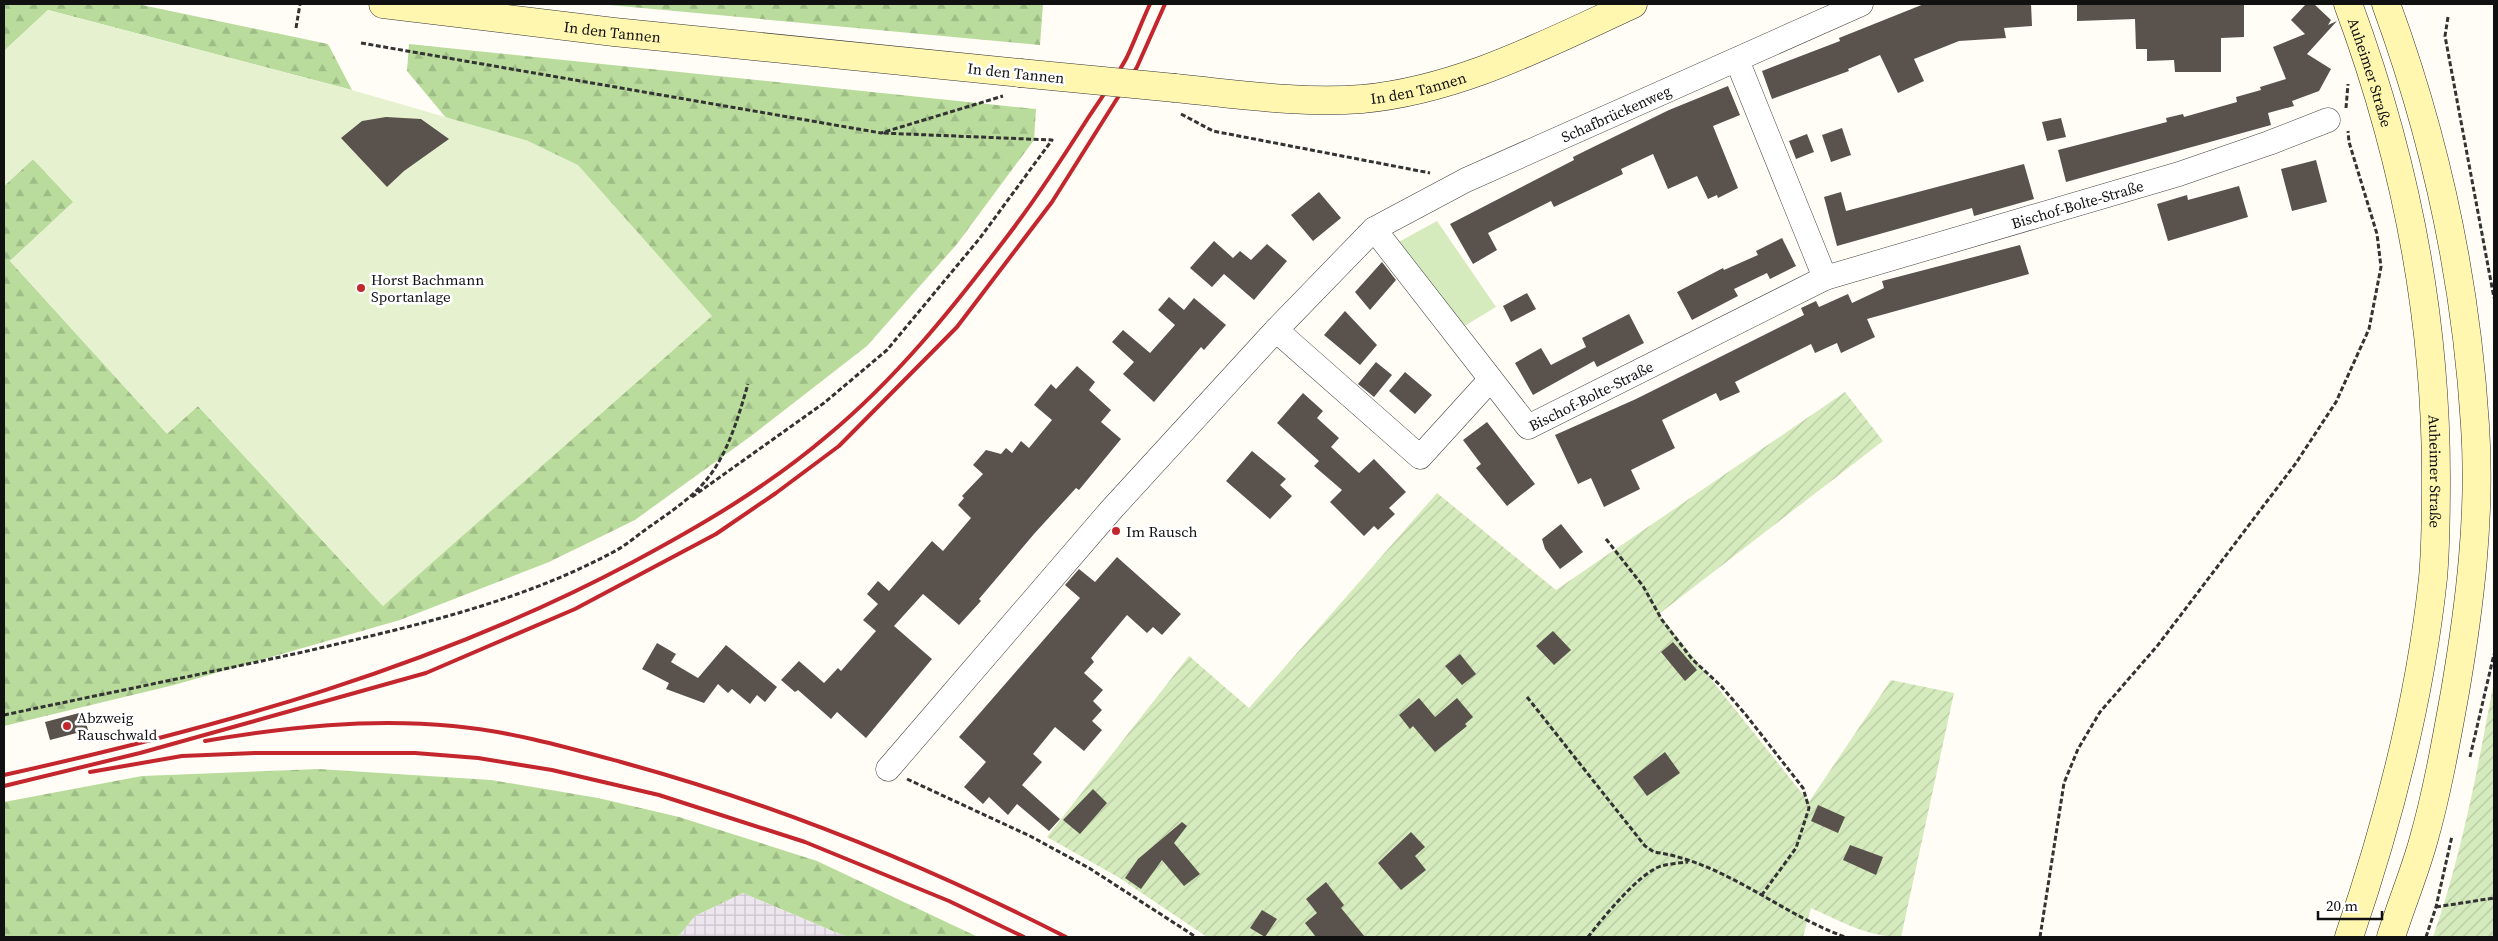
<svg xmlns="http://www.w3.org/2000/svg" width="2498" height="941" font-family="'Source Serif 4',serif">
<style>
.industrial{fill:url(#industrial-grid)}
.forest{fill:url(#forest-firs)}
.park{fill:#d5ebbd}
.garden{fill:url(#garden-furrows)}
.pitch{fill:#e6f2cf}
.building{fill:#5a524d}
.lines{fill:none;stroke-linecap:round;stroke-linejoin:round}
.street-casing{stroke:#444;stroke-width:25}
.secondary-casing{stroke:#333;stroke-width:29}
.path{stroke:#333;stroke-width:3;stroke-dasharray:5 2.5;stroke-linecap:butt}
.street{stroke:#fff;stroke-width:24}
.secondary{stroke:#fff6b0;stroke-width:28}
.rail{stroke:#c4262e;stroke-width:4}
.secondary-bridge-casing{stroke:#333;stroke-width:29;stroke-linecap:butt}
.secondary-bridge{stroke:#fff6b0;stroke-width:28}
.poi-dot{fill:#c4262e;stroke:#fff;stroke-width:2}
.labels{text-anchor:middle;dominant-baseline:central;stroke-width:5;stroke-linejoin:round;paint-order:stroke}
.street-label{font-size:15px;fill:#111;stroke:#fff}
.poi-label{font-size:15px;fill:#111;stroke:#fff;text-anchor:start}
</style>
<defs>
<pattern id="industrial-grid" width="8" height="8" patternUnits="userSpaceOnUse" patternTransform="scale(1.25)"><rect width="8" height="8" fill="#eee6ef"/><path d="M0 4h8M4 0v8" fill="none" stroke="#cbc4cc"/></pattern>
<pattern id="forest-firs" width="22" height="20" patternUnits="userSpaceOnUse" patternTransform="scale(1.25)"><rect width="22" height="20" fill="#b9dc9c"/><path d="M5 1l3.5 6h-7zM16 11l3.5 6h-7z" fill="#9ebc85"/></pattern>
<pattern id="garden-furrows" width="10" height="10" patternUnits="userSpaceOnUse" patternTransform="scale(1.25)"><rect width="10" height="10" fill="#d5ebbd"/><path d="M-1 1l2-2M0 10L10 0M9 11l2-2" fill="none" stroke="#b6c8a1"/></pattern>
</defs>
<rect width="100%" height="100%" fill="#fffdf5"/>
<path class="industrial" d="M 743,893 L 847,937 L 678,937 L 695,916 Z"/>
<path class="forest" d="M 4,4 L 137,4 L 328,44 L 352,90 L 48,10 L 4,51 Z
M 599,4 L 1043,4 L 1040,45 Z
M 409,44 L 1036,109 L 1034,140 L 957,244 L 867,346 L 751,436 L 635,520 L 549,562 L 400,620 L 174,685 L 4,726 L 4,186 L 33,159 L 74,202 L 10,261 L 167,433 L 198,406 L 383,606 L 528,141 L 447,119 L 407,71 Z
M 318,769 L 491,780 L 598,798 L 679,817 L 817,861 L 978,937 L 847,937 L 743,893 L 695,916 L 678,937 L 4,937 L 4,802 L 142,776 Z"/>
<path class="park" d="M 1437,221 L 1496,307 L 1461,328 L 1395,244 Z"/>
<path class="garden" d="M 1845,392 L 1883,441 L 1659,614 L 1809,802 L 1891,680 L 1954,693 L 1901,937 C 1868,937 1840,921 1811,908 L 1803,937 L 1207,937 L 1118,877 L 1047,837 L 1189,656 L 1249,708 L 1437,493 L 1556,590 Z
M 2494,681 L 2494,937 L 2433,937 C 2462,854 2478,767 2494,681 Z"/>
<path class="pitch" d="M 48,10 L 352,90 L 528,141 L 578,165 L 712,316 L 383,606 L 198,406 L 167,434 L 10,261 L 73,202 L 33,159 L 4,186 L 4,51 Z"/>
<path class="building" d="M 1924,4 L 2031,4 L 2032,26 L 2004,28 L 2006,38 L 1959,41 L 1914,59 L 1924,81 L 1898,93 L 1880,55 L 1848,69 L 1849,71 L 1772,99 L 1762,71 L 1840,41 L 1839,38 Z
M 2077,4 L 2244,4 L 2244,37 L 2221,38 L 2221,72 L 2175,72 L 2174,60 L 2147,61 L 2147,49 L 2136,49 L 2135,19 L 2077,21 Z
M 2306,4 L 2314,4 L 2331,20 L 2328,25 L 2337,21 L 2307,54 L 2331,69 L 2319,91 L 2292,101 L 2294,106 L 2268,113 L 2271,125 L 2066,182 L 2058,150 L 2167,122 L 2166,118 L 2183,114 L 2184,117 L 2237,102 L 2236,97 L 2261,90 L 2260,87 L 2286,79 L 2273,47 L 2305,34 L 2291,20 Z
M 1728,86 L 1740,115 L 1713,126 L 1738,188 L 1718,198 L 1717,195 L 1708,199 L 1697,176 L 1668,189 L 1653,154 L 1621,169 L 1623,174 L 1554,207 L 1551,201 L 1488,233 L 1497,250 L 1473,264 L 1450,224 L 1574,160 L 1573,157 L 1583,152 L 1669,110 Z
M 386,117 L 421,119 L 449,139 L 404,171 L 387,187 L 341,138 L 362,121 Z
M 2061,118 L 2066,137 L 2047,141 L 2042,122 Z
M 1842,128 L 1851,155 L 1831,162 L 1822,135 Z
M 1807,134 L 1814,152 L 1796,159 L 1789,141 Z
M 2316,160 L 2327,202 L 2292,211 L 2281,169 Z
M 2024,164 L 2034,199 L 1974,216 L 1972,208 L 1837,246 L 1824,197 L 1841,192 L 1846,211 Z
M 2239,186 L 2248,217 L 2168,241 L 2157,204 L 2187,195 L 2188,200 Z
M 1319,192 L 1341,218 L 1313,241 L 1291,215 Z
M 1782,238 L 1796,266 L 1770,279 L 1767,273 L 1734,289 L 1738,296 L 1692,320 L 1677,292 L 1723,268 L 1724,270 L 1758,255 L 1756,251 Z
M 1214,241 L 1233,258 L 1240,251 L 1251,260 L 1267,244 L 1287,261 L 1254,300 L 1224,274 L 1212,287 L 1190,268 Z
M 2020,245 L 2029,274 L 1867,319 L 1875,337 L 1841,353 L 1837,343 L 1815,353 L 1811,344 L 1735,382 L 1740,392 L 1720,401 L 1716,393 L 1662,420 L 1675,448 L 1631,470 L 1640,489 L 1604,507 L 1591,478 L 1578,484 L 1555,435 L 1636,399 L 1804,315 L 1801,308 L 1816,301 L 1819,307 L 1848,294 L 1852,303 L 1884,288 L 1882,281 Z
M 1382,262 L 1396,280 L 1370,310 L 1355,292 Z
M 1527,293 L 1536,309 L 1511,322 L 1503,306 Z
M 1169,297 L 1184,310 L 1194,298 L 1226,325 L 1204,350 L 1201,347 L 1154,402 L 1123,374 L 1134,362 L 1112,342 L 1123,330 L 1150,353 L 1175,325 L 1158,310 Z
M 1345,311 L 1377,345 L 1360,365 L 1324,335 Z
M 1629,314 L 1644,343 L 1597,367 L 1594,361 L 1533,395 L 1515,363 L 1541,348 L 1551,365 L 1586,347 L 1582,338 Z
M 1376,362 L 1392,375 L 1374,397 L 1358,384 Z
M 1077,366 L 1095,382 L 1089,390 L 1111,410 L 1101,422 L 1121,439 L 1079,490 L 1076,488 L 1034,534 L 979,599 L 981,601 L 959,625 L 923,594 L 894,626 L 932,659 L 866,738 L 837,712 L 831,719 L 798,690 L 795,692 L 781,680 L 799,661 L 824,683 L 838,668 L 841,671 L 876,631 L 863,620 L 878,604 L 867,594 L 878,581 L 889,591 L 932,541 L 943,551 L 971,518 L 958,505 L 964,498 L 962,496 L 983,474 L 973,465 L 986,450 L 1001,454 L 1006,448 L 1012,453 L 1021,441 L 1029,448 L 1052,420 L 1034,405 L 1051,384 L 1056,389 Z
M 1405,372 L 1432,395 L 1415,414 L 1389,391 Z
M 1303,393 L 1323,411 L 1317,418 L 1339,438 L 1331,447 L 1359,473 L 1374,459 L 1406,492 L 1389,508 L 1395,514 L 1378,530 L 1374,526 L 1364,536 L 1330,502 L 1342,490 L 1314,466 L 1319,461 L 1277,423 Z
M 1487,422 L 1535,484 L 1507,506 L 1476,468 L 1481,464 L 1463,440 Z
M 1252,451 L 1286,479 L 1280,485 L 1292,496 L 1270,519 L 1226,481 Z
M 1561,524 L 1583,552 L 1560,569 L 1545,549 L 1542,539 Z
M 1117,557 L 1181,614 L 1162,635 L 1153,627 L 1147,633 L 1127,615 L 1091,658 L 1094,662 L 1084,673 L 1103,690 L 1093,701 L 1102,710 L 1092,721 L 1102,730 L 1084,751 L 1055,727 L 1033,754 L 1042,762 L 1022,785 L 1060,819 L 1049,831 L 1017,804 L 1008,815 L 989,797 L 983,804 L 964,787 L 986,762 L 959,737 L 1080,598 L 1065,585 L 1079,569 L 1095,582 Z
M 1553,631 L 1571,650 L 1554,665 L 1536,646 Z
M 1673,642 L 1697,670 L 1685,681 L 1661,652 Z
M 657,643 L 676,654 L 671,662 L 698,678 L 726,645 L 777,687 L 765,702 L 757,695 L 750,704 L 732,689 L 728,693 L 718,684 L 704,703 L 666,689 L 669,683 L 642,669 Z
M 1460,654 L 1476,674 L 1462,685 L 1445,666 Z
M 1419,698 L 1435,717 L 1457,698 L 1473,717 L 1465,724 L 1467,726 L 1435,752 L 1413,726 L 1410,729 L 1399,715 Z
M 83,712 L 88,730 L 50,740 L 45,722 Z
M 1665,752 L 1680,773 L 1647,796 L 1633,777 Z
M 1093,789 L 1107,803 L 1080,834 L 1063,820 Z
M 1818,805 L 1845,817 L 1838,833 L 1811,821 Z
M 1182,822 L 1187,826 L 1174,843 L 1200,874 L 1184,886 L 1162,860 L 1141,889 L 1125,878 L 1138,859 Z
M 1411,832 L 1425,847 L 1415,856 L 1426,870 L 1401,890 L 1378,863 Z
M 1850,845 L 1883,857 L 1876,875 L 1843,860 Z
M 1326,882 L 1344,905 L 1341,908 L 1365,937 L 1316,937 L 1305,923 L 1317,913 L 1306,899 Z
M 1262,910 L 1277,919 L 1265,937 L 1250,928 Z"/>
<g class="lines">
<g class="street-casing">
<g id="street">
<path d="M 1737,60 L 1825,278"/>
<path id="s1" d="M 1374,229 L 1528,427 L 1825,278 L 2179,174 L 2269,143 L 2328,120"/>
<path d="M 1276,330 L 1420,457 L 1490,380"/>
<path id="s2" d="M 888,769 L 1111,510 L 1276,330 L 1374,229 L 1466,180 L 1861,4"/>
</g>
</g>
<g class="secondary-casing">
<g id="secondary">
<path id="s3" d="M 383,4 L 614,32 L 1020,73"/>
<path id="s4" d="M 2348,4 C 2404,155 2436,316 2436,477 C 2436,511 2436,545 2433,578 C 2420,701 2389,820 2349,937"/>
<path d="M 2386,4 C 2436,140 2466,280 2475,425 C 2481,514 2470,604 2455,692 C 2446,742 2437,793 2423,842 C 2414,874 2401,905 2391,937"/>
<path id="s5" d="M 1175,88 C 1237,94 1300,104 1362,99 C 1459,90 1546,44 1633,4"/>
</g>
</g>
<path class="path" d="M 2448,17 L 2445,36 L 2494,298
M 296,28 L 300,4
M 361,43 L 881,133 L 1003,96
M 2346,108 L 2348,84
M 1181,114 L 1213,131 L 1430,173
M 692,497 L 824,403 L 887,350 L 980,238 L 1052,140 L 881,133
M 1606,539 L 1643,586 L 1662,620 L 1692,659 L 1721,686 L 1746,715 L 1803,788 L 1809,808 L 1796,848 L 1761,896
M 1527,697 L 1645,846 L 1654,852 C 1725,862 1779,913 1845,937
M 4,715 C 103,694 203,674 303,652 C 409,627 520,603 617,550 C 629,543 640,533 652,525 C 669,513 687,501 702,485 C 727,458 738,418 748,384
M 2470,757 L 2494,654
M 907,779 L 1030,836 L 1089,868 L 1196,937
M 2436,907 L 2494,898
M 1588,937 C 1602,919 1639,873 1661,866 C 1669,864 1679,863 1688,862
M 2040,937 L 2064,783 L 2078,749 L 2100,712 L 2158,645 L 2296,463 L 2336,402 L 2369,329 L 2381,267 L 2377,234 L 2349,142 L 2348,131
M 2426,937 L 2436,907 L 2452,836"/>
<use href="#street" class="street"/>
<use href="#secondary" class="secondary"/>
<path class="rail" d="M 205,741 C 287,727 369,718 453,726 C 509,731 566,747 621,762 C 775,804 923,864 1066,937
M 90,772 L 182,756 L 255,753 L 415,753 L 478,758 L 552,770 L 659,795 L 805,842 L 949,901 L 1024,937
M 4,775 C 221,727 436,667 633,562 C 702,525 767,487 827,436 C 896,379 952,309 1006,238 C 1036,199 1062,159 1088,118 C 1101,98 1116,78 1127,57 C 1135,40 1142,21 1150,4
M 4,786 L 140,753 L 426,673 L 575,609 L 716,534 L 776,493 L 839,446 L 957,327 L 1052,202 L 1137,67 L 1165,4"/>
<g class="secondary-bridge-casing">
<path id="secondary-bridge" d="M 1020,73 L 1175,88"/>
</g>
<use href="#secondary-bridge" class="secondary-bridge"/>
</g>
<g class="poi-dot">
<circle cx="361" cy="288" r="5"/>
<circle cx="1116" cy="531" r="5"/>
<circle cx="67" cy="726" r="5"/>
</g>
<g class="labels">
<g class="street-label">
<text stroke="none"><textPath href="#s3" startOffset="231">In den Tannen</textPath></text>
<text transform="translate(1016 73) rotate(6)">In den Tannen</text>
<text stroke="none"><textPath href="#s4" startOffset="72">Auheimer Straße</textPath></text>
<text stroke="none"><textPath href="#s5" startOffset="245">In den Tannen</textPath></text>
<text stroke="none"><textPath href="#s2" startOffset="995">Schafbrückenweg</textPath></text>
<text stroke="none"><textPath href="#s1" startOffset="846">Bischof-Bolte-Straße</textPath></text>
<text stroke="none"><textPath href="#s1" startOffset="321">Bischof-Bolte-Straße</textPath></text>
<text stroke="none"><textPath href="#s4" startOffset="478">Auheimer Straße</textPath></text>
</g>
<g class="poi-label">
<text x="371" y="279">Horst Bachmann<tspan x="371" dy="17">Sportanlage</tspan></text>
<text x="1126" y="531">Im Rausch</text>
<text x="77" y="717">Abzweig<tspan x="77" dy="17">Rauschwald</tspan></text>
</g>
</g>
<rect width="2498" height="941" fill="none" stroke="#111111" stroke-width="10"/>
<path d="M2318 911v8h64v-8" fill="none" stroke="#111111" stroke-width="2.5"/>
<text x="2326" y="911" font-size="15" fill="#111111" stroke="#ffffff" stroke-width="4" paint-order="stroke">20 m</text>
</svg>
